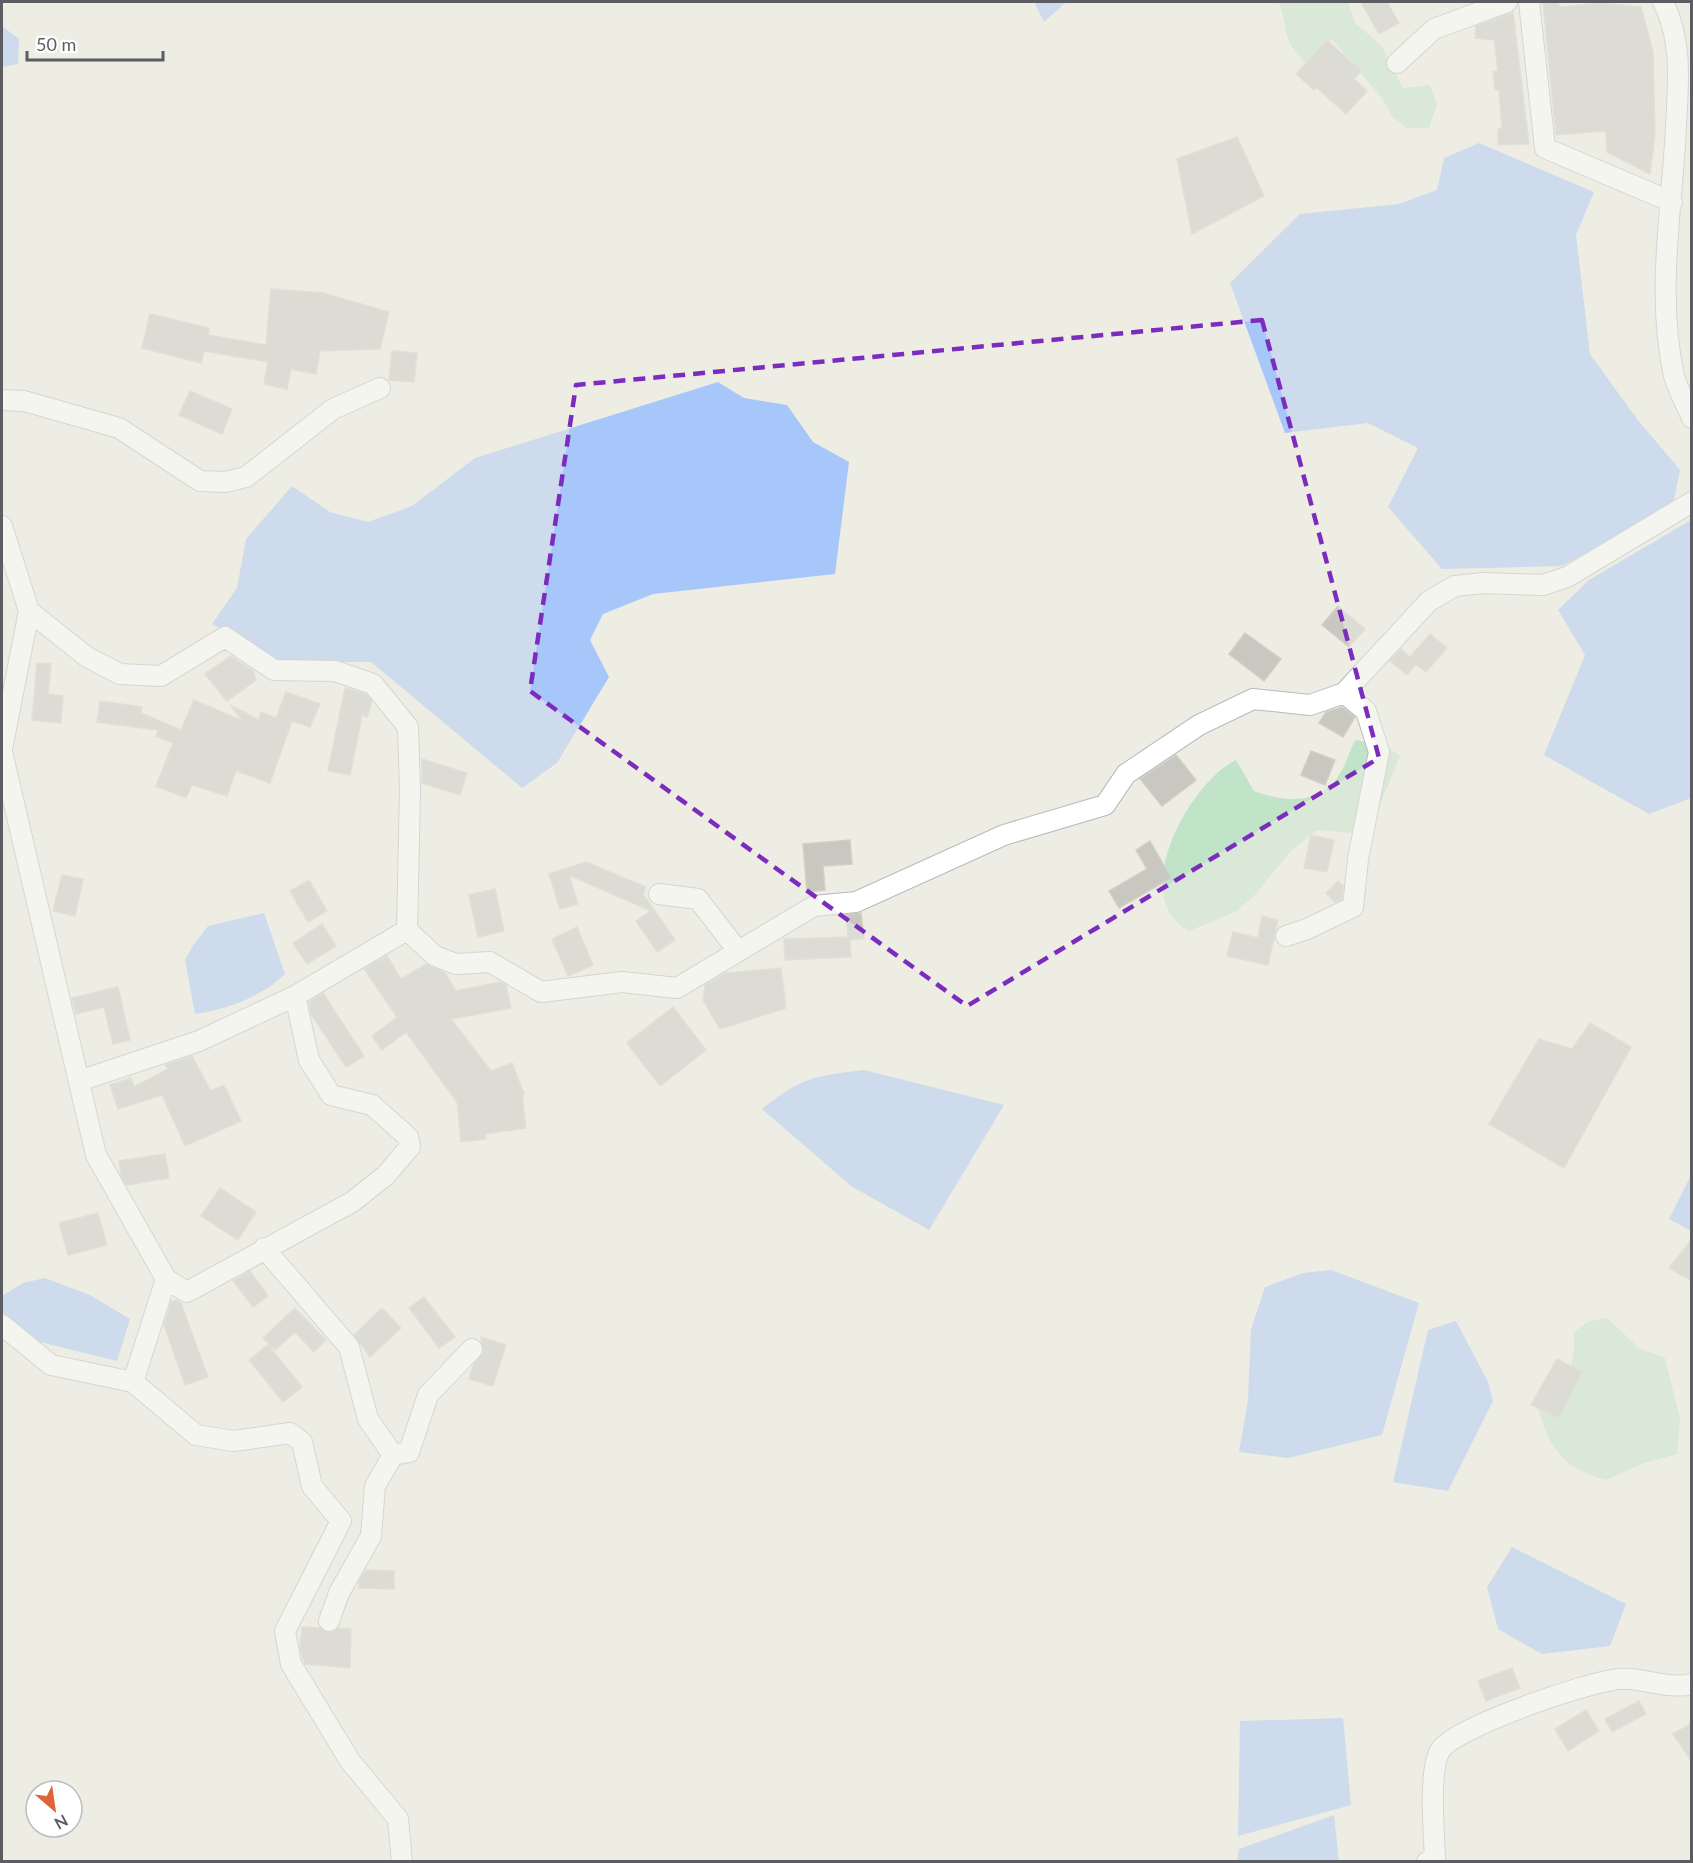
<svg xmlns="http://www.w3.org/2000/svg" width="1693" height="1863" font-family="Lato,sans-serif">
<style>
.green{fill:#c1e3c8}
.water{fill:#a7c6f9}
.building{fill:#c8c7c0;stroke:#d1d0c2;stroke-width:1.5}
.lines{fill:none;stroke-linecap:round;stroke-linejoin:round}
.minor-casing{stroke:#b8babf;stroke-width:22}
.minor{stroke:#fff;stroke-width:20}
.marked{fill:none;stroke:#7b2cbf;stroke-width:4.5;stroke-dasharray:12 8;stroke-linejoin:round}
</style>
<rect width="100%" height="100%" fill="#edede3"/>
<path class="green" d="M 1279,2 L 1345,2 L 1349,5 L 1355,23 L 1382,46 L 1403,88 L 1430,85 L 1437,104 L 1429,128 L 1407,128 L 1392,116 L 1382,98 L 1332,39 L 1309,65 C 1279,38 1290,34 1279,2 Z
M 1355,740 L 1384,745 L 1400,756 L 1374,819 L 1351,833 L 1317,830 L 1291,851 L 1253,897 L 1235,912 L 1189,931 C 1126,897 1190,782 1236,760 L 1254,791 C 1283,802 1320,806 1339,775 C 1346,764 1350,751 1355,740 Z
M 1607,1318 L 1639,1348 L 1665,1358 L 1680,1419 L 1677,1454 L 1644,1463 L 1606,1480 C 1564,1468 1548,1449 1538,1406 C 1565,1377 1576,1373 1574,1332 L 1587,1322 Z"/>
<path class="water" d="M 1034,2 L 1066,2 L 1044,22 Z
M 2,26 L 19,39 L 18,64 L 2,67 Z
M 1479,143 L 1594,192 L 1576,235 L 1590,354 L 1637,419 L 1680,470 L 1673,505 L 1562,566 L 1442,569 L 1388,507 L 1418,448 L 1368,423 L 1285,433 L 1230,283 L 1300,214 L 1399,204 L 1437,190 L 1444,158 Z
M 718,382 L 744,398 L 787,405 L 813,442 L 849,462 L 835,574 L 653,594 L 603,614 L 590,640 L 609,677 L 557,763 L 522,788 L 371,662 L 282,662 L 212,624 L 237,588 L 246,539 L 292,486 L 330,512 L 368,522 L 412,506 L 475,458 Z
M 1691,520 L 1691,798 L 1649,814 L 1544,755 L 1585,655 L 1558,610 L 1589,580 Z
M 264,913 L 285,974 C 263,996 225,1010 195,1014 L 185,960 L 194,944 L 208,926 Z
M 864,1070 L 1004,1105 L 929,1230 L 851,1186 L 762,1109 C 802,1077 814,1076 864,1070 Z
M 1691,1175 L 1691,1231 L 1669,1219 Z
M 1331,1270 L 1419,1303 L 1382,1435 L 1288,1458 L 1239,1452 L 1248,1400 L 1251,1329 L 1265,1287 L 1303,1273 Z
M 45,1278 L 90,1295 L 130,1319 L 117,1361 L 40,1342 L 2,1312 L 2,1296 L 23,1283 Z
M 1456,1321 L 1488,1382 L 1493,1401 L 1448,1491 L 1393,1482 L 1428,1330 Z
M 1512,1547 L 1626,1604 L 1610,1646 L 1542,1654 L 1498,1629 L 1487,1587 Z
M 1343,1718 L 1351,1805 L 1238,1836 L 1240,1721 Z
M 1334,1815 L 1339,1861 L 1237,1861 L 1239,1849 Z"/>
<path class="building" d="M 1361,2 L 1387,2 L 1399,23 L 1379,34 Z
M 1543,2 L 1557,2 L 1560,7 L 1602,3 L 1641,7 L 1653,52 L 1655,135 L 1650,174 L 1607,152 L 1606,131 L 1556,135 Z
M 1513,12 L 1529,144 L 1498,145 L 1498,129 L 1502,129 L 1499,90 L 1495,90 L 1493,71 L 1498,71 L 1494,40 L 1475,38 L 1476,26 Z
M 1327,40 L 1361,71 L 1354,79 L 1367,91 L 1346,114 L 1316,87 L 1314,90 L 1296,74 Z
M 1237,137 L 1264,196 L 1192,234 L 1177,159 Z
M 271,289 L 323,293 L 389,312 L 380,349 L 320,351 L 316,374 L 291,369 L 287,389 L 264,384 L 268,362 L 204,351 L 201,363 L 142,348 L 150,314 L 209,328 L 208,335 L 266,345 Z
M 392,351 L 417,353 L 414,382 L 389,380 Z
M 190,391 L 232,409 L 222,434 L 179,415 Z
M 1338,606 L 1365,629 L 1349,647 L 1322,625 Z
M 1245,633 L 1281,659 L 1264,681 L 1229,654 Z
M 1430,634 L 1447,648 L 1426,672 L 1416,664 L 1407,675 L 1390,661 L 1401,649 L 1410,657 Z
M 231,656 L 253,671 L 256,680 L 227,701 L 205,674 Z
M 37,663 L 51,664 L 48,694 L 63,696 L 61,723 L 32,720 Z
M 345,688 L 366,694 L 372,701 L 367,717 L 362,715 L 350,775 L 328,771 Z
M 286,692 L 320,704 L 310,727 L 292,721 L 270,783 L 236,771 L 227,796 L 192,785 L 186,798 L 156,786 L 173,743 L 156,736 L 158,730 L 97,722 L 100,701 L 142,707 L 141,713 L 181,730 L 194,700 L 243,721 L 230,705 L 259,720 L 261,712 L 276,718 Z
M 1342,707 L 1355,717 L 1343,737 L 1319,723 L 1326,712 Z
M 1311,751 L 1335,760 L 1325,785 L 1301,775 Z
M 1176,755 L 1196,780 L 1162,806 L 1140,779 Z
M 422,759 L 467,773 L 460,795 L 422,783 Z
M 1311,835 L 1334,840 L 1327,872 L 1304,868 Z
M 850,840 L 852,864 L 823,866 L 825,890 L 807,892 L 803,844 Z
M 1150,841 L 1171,878 L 1119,908 L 1109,891 L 1147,869 L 1136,850 Z
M 586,862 L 646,887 L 643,894 L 675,940 L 657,952 L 636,921 L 651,911 L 569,875 L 578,904 L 560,909 L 549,874 Z
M 62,875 L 83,879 L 75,916 L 53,911 Z
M 309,880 L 327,911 L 308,922 L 290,891 Z
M 1338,881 L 1343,885 L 1342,899 L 1335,902 L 1326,893 Z
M 495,889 L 504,931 L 478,937 L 469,895 Z
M 861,913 L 864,938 L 850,940 L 851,957 L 785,960 L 784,939 L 848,937 L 846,915 Z
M 1262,916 L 1278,920 L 1268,965 L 1227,956 L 1233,932 L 1258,938 Z
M 322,924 L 336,946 L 307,964 L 293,943 Z
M 577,927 L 593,965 L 568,976 L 552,939 Z
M 387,956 L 401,979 L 426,964 L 445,973 L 456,991 L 500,982 L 506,985 L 511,1008 L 451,1019 L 491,1071 L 512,1063 L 524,1094 L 522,1095 L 526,1128 L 485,1134 L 486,1139 L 461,1142 L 457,1102 L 406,1032 L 382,1050 L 372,1036 L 397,1017 L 364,969 Z
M 781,968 L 786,1008 L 720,1029 L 703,1000 L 705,985 L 726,973 Z
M 118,987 L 130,1040 L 113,1044 L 104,1007 L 76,1014 L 72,998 Z
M 323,993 L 364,1056 L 346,1067 L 311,1014 L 309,1002 Z
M 673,1007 L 706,1050 L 660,1086 L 627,1043 Z
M 1590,1023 L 1631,1047 L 1564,1168 L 1489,1124 L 1539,1039 L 1572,1049 Z
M 192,1056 L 211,1091 L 224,1085 L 241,1121 L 185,1146 L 162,1095 L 118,1109 L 110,1085 L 131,1078 L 134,1087 L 168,1069 L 165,1065 Z
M 165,1154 L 169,1178 L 127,1185 L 121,1176 L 119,1161 Z
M 220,1188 L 256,1212 L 238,1240 L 201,1216 Z
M 98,1213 L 107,1245 L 68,1255 L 59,1223 Z
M 1692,1239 L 1692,1281 L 1669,1268 Z
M 250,1271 L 268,1296 L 253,1307 L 233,1281 Z
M 424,1297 L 455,1337 L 439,1348 L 409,1308 Z
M 177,1300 L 181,1303 L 208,1377 L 185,1385 L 164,1325 L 171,1302 Z
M 295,1308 L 326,1340 L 314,1352 L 295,1332 L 275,1350 L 263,1338 Z
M 382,1308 L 401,1328 L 370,1357 L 354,1335 Z
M 481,1337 L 506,1345 L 493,1386 L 469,1379 L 473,1366 L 483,1352 Z
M 268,1345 L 302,1387 L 283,1402 L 249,1360 Z
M 1557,1359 L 1582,1372 L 1559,1418 L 1531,1405 Z
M 366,1570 L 394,1571 L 394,1589 L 359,1588 L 359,1581 Z
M 302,1627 L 320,1628 L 331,1633 L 338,1628 L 351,1629 L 350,1668 L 305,1664 L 300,1649 Z
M 1512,1668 L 1520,1688 L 1486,1701 L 1478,1681 Z
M 1639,1701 L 1646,1714 L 1612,1732 L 1605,1719 Z
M 1586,1710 L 1599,1731 L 1568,1751 L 1555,1729 Z
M 1692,1723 L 1692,1762 L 1673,1734 Z"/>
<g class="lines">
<g class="minor-casing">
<path id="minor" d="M 1529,2 L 1545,148 L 1672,202
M 1663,2 C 1683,41 1678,84 1676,127 C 1672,209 1656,294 1674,376 C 1678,390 1686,404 1692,418
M 1397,63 L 1434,29 L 1507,2
M 2,400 L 24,401 L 119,428 L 200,481 L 225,482 L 246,477 L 333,409 L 380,388
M 2,526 L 29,611 L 87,657 L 120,674 L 161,676 L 225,637 L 274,670 L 335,671 L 373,684 L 408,727 L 410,790 L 407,930 L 435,956 L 456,964 L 490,962 L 541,992 L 622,982 L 677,988 L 814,906 L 856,902 L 1004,835 L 1105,805 L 1126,774 L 1199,725 L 1253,699 L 1310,705 L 1344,693 L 1429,601 L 1455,586 L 1484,583 L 1543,585 L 1567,577 L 1692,502
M 2,749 L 29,611
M 2,752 L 96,1155 L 166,1279 L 187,1292 L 352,1202 L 385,1176 L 410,1147 L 408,1137 L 372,1105 L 331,1095 L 309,1060 L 295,996
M 659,894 L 698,899 L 738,951
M 1286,936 L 1307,929 L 1353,907 L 1358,859 L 1379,752 L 1366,711 L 1344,693
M 79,1081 L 199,1041 L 295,996 L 407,930
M 264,1248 L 349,1347 L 368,1419 L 393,1455 L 409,1452 L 428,1395 L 472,1349
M 2,1325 L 51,1365 L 133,1382 L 196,1435 L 234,1441 L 290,1433 L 302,1442 L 312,1486 L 341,1521 L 285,1631 L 291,1664 L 350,1761 L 398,1819 L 402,1862
M 133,1382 L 166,1279
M 329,1621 L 339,1593 L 371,1536 L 375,1486 L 393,1455
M 1427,1862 L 1435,1858 C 1434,1835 1428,1767 1441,1749 C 1459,1726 1587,1682 1619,1679 C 1642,1677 1668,1690 1692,1684"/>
</g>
<use href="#minor" class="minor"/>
</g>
<path d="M0 0H1693V1863H0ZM 1262,320 L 1379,758 L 967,1006 L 530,691 L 576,385 Z" fill="#edede3" fill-opacity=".55" fill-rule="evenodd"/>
<path class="marked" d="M 1262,320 L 1379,758 L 967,1006 L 530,691 L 576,385 Z"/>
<rect width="1693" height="1863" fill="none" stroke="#5b5d63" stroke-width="6"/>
<g transform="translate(54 1809) rotate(151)"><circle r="28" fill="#ffffff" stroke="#bdbec1" stroke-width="1.5"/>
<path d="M0-4.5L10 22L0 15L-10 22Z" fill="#de6539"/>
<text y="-9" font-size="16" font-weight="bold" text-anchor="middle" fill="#5b5d63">N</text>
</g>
<path d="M27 51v9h136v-9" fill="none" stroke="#5b5d63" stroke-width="3"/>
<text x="36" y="51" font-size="18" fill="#5b5d63" stroke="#ffffff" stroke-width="4.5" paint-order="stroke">50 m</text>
</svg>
